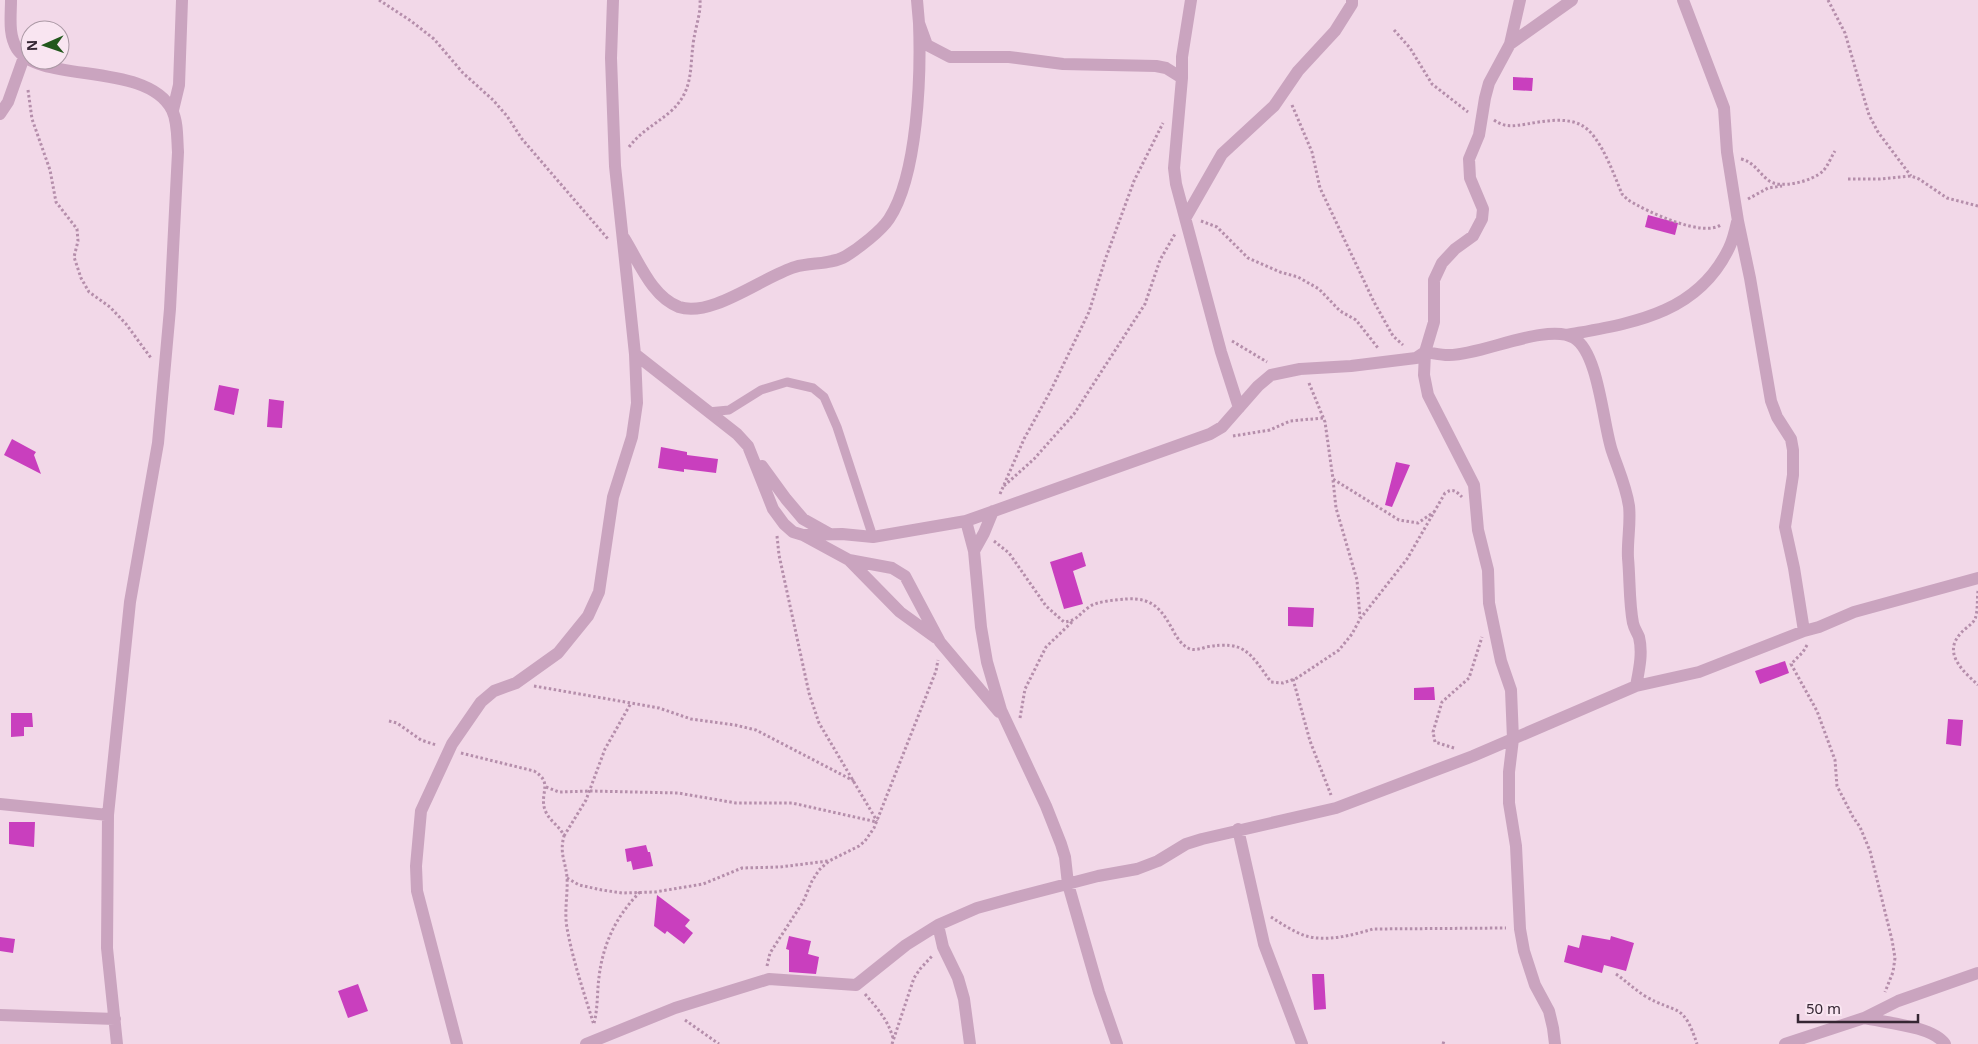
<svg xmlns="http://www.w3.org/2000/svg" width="1978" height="1044" font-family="'Noto Sans',sans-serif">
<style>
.building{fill:#c93fbe}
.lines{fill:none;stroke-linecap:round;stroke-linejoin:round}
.path{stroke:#b58eab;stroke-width:3;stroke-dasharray:2.5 2.5;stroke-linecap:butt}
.service{stroke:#caa4bf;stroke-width:9}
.minor{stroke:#caa4bf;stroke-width:12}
</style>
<rect width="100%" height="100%" fill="#f2d8e8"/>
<path class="building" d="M 1513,77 L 1533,78 L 1532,91 L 1513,90 Z
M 1648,215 L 1678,223 L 1675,235 L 1645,227 Z
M 219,385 L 239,389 L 234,415 L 214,410 Z
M 269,399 L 284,401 L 282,428 L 267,427 Z
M 12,439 L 36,452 L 34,455 L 41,474 L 4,455 Z
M 661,447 L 687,452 L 687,455 L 718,459 L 716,473 L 684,469 L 684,472 L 658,468 Z
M 1396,462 L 1410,465 L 1392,507 L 1385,505 Z
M 1082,552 L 1086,566 L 1073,571 L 1083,604 L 1064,609 L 1050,562 Z
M 1288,607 L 1314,608 L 1313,627 L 1288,626 Z
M 1785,661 L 1789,673 L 1760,684 L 1755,671 Z
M 1434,687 L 1435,700 L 1414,700 L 1414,688 Z
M 11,713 L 32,713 L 33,727 L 24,727 L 24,736 L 11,737 Z
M 1948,719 L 1963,720 L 1961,746 L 1946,744 Z
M 9,822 L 35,822 L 34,847 L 9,844 Z
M 646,845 L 648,852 L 650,852 L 653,866 L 633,870 L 631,861 L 627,862 L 625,849 Z
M 657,895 L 690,920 L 685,926 L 693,933 L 684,944 L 667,931 L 665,934 L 654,926 Z
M 1582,935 L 1610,940 L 1611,936 L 1634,943 L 1626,971 L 1604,965 L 1602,973 L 1564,962 L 1568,945 L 1579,948 Z
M 789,936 L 811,941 L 808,954 L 819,957 L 816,974 L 789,972 L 789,950 L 786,949 Z
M 0,937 L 15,939 L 13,953 L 0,951 Z
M 1312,974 L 1324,974 L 1326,1009 L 1314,1010 Z
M 358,984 L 368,1011 L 348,1018 L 338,991 Z"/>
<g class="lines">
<path class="path" d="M 379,0 L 411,21 L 434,39 L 463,73 L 493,100 L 507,116 L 522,139 L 608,239
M 1828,0 L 1845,33 L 1869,115 L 1878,132 L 1911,176
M 1394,30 L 1410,48 L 1432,84 L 1468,112
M 28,90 L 32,119 L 50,170 L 56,202 L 77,229 L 78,241 L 74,257 L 81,278 L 89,292 L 110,307 L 126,324 L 151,358
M 1292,105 L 1312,152 L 1320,188 L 1374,302 L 1393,336 L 1403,345
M 1494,120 C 1505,128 1514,126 1527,124 C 1544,121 1566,117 1581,125 C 1600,134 1614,175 1622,194 L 1628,200 C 1646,211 1704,239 1722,224
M 629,147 C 640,132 656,124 670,112 C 695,90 689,67 694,38 C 696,26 701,12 700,0
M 1741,159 C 1754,162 1758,172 1768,180 C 1779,190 1813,181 1823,171 C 1828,166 1831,157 1835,151
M 1848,179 L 1880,179 L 1911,176 L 1919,179 L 1947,198 L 1978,206
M 1748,199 L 1768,188 L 1782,186
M 1201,221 L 1217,227 L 1248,258 L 1280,272 L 1298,277 L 1319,289 L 1340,311 L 1356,320 L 1378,348
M 1232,341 L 1267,362
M 1309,383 L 1325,422 L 1333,479 L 1399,520 L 1418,523 L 1434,512
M 1233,436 L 1270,430 L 1290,421 L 1323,418
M 1333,480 L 1336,508 L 1357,580 L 1360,618
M 1004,486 L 1034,459 L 1074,414 L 1145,304 L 1160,260 L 1175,234
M 1000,494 L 1024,439 L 1050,392 L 1089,312 L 1105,260 L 1134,181 L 1163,123
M 777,536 L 779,555 L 809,693 L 819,723 L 877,821
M 994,541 L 1009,553 L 1046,606 L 1064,622 C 1077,621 1079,614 1089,607 C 1097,601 1116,600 1126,599 C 1155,597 1163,612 1175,634 C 1178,639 1182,645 1188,648 C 1193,651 1200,649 1206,647 C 1245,640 1250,653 1271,682 L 1283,683 L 1297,678 L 1339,650 L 1352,634 L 1360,619 L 1407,559 L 1445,493 C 1453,488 1456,491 1462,497
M 1978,591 C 1977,599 1978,612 1975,619 C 1972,625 1965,628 1961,633 C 1942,653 1963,671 1978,685
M 1807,645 L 1803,652 L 1791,664 L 1817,711 L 1835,760 L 1837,786 L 1853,817 L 1860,827 L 1870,851 L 1892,940 L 1895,958 L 1893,972 L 1885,992
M 1293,679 L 1310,741 L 1331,795
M 534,686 L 631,703 L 659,708 L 691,719 L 735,725 L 756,730 L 854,781
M 1020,718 L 1025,689 L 1046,647 L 1073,621
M 389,721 L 397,723 L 421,740 L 436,745
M 1454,748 L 1435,742 L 1433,732 L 1442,702 L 1469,678 L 1482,637
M 461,753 L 534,771 C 554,783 539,793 545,810 C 549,821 560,826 564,836 C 559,854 566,862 567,878 C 568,894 564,911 567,928 C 573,961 584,993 594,1025
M 546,787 L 559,792 L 591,791 L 678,793 L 736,803 L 792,803 L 877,822
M 564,836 L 586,800 L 605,749 L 631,703
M 567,878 L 579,885 L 602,890 L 622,893 L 655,892 L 703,884 L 742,868 L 780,867 L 828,861
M 1271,917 C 1282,924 1294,932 1306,936 C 1327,942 1353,935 1373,929 L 1506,928
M 767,966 L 770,953 L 803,902 L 812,881 L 819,870 L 829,861 L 859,846 L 865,841 L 874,828 L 936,671 L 938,660
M 1616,974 C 1626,981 1634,989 1645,996 C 1677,1015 1683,1001 1697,1044
M 865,994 C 877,1008 888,1020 893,1038
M 685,1020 L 719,1044
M 594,1023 C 598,1008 597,992 599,977 C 603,943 617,915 640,892
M 892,1044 L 914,978 L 920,969 L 933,955
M 1443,1044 L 1444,1041"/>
<path class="service" d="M 708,412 L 729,410 L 761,390 L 787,382 L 813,388 L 824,397 L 837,427 L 873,537"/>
<path class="minor" d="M 11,0 C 11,16 8,35 17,49 C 40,84 147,61 172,110 C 178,122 177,139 178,152 L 170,309 L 158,443 L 130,602 L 108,815 L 107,948 L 117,1044
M 917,0 L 919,23 L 927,45 L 950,57 L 1009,57 L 1063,64 L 1156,66 L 1166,68 L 1182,78
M 1191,0 L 1182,57 L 1182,78 L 1174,168 L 1176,184 L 1221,352 L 1239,408
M 1520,0 L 1510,44 L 1489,83 L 1485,98 L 1479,135 L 1469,159 L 1470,178 L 1483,209 L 1482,219 L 1473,236 L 1455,249 L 1442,263 L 1434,280 L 1434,322 L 1425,352 L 1424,375 L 1428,395 L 1474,485 L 1478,530 L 1488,570 L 1489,603 L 1501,661 L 1511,690 L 1513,739 L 1509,772 L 1509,803 L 1516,846 L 1520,929 L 1524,951 L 1535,985 L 1549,1011 L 1553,1028 L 1555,1044
M 1683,0 L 1724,108 L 1727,152 L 1738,221 L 1750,278 L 1771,401 L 1777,417 L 1791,439 L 1793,450 L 1793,475 L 1785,527 L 1794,568 L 1804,631
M 1510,44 L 1572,0
M 173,110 L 179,85 L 182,0
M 0,114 L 8,102 L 24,57
M 1186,217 L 1222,154 L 1274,106 L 1298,71 L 1335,31 L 1352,4 L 1352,0
M 624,238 C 639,262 652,297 679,307 C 712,318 764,276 795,267 C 811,262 831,265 846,256 C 859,248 881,231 889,219 C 918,175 921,75 919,23
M 1567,335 C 1631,323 1697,315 1729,248 C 1733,240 1735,231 1737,222
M 635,354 L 737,434 L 748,446 L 773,509 L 784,524 L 793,532 L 803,535 L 842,534 L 873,537 L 966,521 L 1210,434 L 1222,427 L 1258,386 L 1271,375 L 1300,369 L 1351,366 L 1416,358 L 1425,352 C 1433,353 1441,355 1448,355 C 1479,356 1548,322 1574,338 C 1599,353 1603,425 1612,451 C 1618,469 1626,486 1629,506 C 1631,523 1627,541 1628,558 C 1630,579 1629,602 1633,623 C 1634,628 1637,632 1639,637 C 1643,653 1639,670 1636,686
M 762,466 L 786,499 L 803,519 L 828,533
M 966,521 L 974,551 L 981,627 L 987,662 L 1001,710 L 1046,806 L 1061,844 L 1065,857 L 1068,884 L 1099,992 L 1117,1044
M 803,535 L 849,560 L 892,568 L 905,576 L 940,642 L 999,712
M 974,551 L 984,533 L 993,511
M 849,560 L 900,612 L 936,638
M 0,804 L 108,815
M 1238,829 L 1264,944 L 1302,1044
M 938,925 L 943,947 L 958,978 L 964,999 L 970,1044
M 0,1015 L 115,1019
M 1864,1018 C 1886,1023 1932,1026 1945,1044
M 457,1044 L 417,891 L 416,866 L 421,811 L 452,744 L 481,702 L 494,691 L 516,683 L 558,653 L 588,616 L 599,592 L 613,497 L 632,437 L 637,403 L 635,354 L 615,166 L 611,58 L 613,0
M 586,1044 L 675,1008 L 769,979 L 856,985 L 906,945 L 938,925 L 977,908 L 1021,896 L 1098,876 L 1137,869 L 1158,861 L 1186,844 L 1202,839 L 1336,808 L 1473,756 L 1636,686 L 1699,672 L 1804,631 L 1819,627 L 1854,612 L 1978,578
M 1785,1044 L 1864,1018 L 1898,1001 L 1978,973"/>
</g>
<g transform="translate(45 45) rotate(268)"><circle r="24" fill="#f9e5f1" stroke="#ab99a5"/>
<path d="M0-4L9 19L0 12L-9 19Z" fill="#21571b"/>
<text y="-8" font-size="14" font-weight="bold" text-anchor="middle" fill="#352633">N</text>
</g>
<path d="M1798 1014v8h120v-8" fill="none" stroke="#352633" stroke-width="2.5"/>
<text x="1806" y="1014" font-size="15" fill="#352633" stroke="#f9e5f1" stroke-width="4" paint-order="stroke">50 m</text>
</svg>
